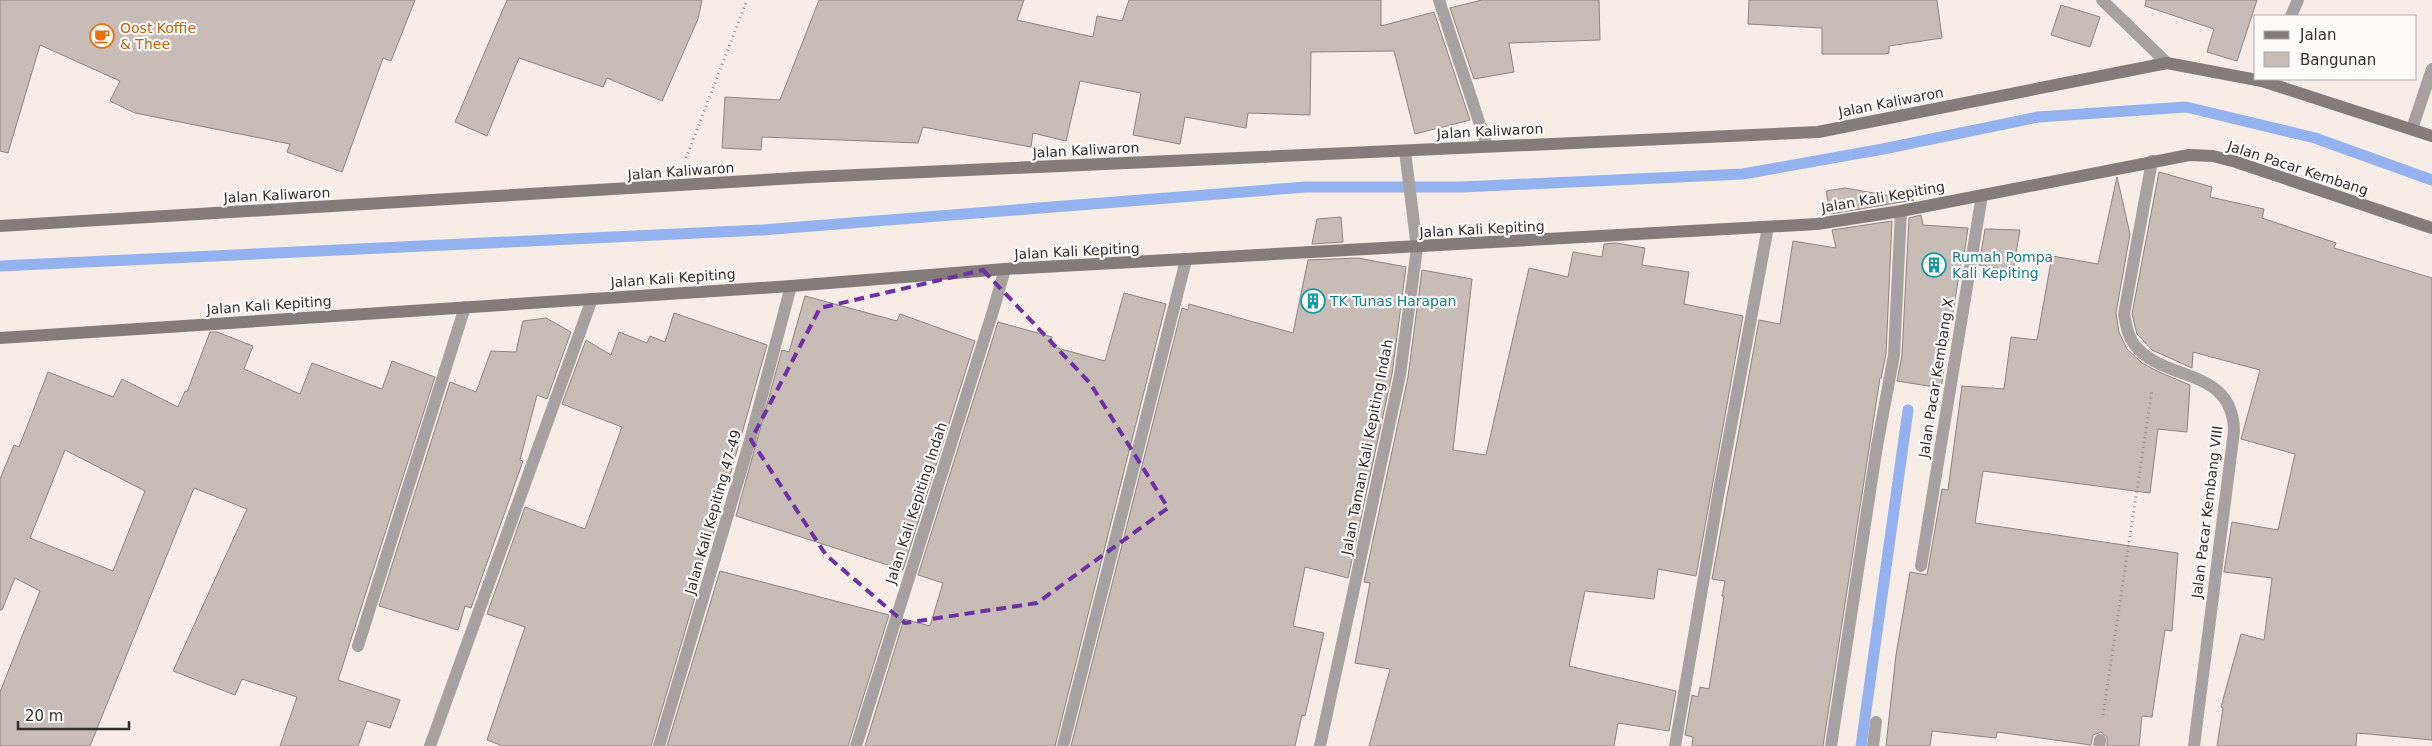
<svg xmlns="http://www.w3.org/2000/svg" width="2432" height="746" font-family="'DejaVu Sans',sans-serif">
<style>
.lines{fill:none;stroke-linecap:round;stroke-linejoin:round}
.stream{stroke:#93b2ef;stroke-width:11}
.building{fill:#c8bcb7;stroke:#8e837f;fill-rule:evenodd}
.path{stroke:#938b88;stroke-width:3;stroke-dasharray:1 4;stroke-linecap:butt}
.service{stroke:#a7a1a0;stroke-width:12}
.minor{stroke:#a7a1a0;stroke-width:12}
.secondary{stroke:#847c7a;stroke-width:12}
.marked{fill:none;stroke:#6d30a5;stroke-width:4;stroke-dasharray:10 6;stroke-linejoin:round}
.labels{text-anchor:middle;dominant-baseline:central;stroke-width:4.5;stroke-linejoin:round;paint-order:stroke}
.food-label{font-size:14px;fill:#c56008;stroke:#fefbfa;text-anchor:start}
.street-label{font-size:14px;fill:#342f2e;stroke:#fefbfa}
.culture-label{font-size:14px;fill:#0d838f;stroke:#fefbfa;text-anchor:start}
</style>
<rect width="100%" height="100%" fill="#f8ece7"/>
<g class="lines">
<path class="stream" d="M 0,266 L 761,230 L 1306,187 L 1462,187 L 1743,174 L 1883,149 L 2038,117 L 2186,107 L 2315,138 L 2432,180
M 1861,746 L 1908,410"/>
</g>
<path class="building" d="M 0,0 L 415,0 L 391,61 L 383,58 L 342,172 L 287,152 L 290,144 L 135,113 L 110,101 L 120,81 L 40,45 L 8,153 L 0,151 Z
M 507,0 L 702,0 L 698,19 L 662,101 L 607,78 L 603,87 L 519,58 L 487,136 L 455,122 Z
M 819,0 L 1024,0 L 1017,20 L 1093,37 L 1097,16 L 1122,21 L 1129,0 L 1381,0 L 1381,26 L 1434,12 L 1470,120 L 1415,134 L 1394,51 L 1311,52 L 1310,115 L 1248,113 L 1246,128 L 1185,117 L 1180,144 L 1133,135 L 1141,93 L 1080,81 L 1066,141 L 1033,133 L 1031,147 L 923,127 L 918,143 L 762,137 L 761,150 L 722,148 L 725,97 L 780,100 Z
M 1482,0 L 1599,0 L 1600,40 L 1509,43 L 1514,72 L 1474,79 L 1450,8 Z
M 1749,0 L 1937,0 L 1942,38 L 1889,46 L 1889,53 L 1885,54 L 1822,54 L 1822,28 L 1748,24 Z
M 2146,0 L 2257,0 L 2237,61 L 2207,52 L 2214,29 L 2145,6 Z
M 2061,5 L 2100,17 L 2090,47 L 2051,35 Z
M 2159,172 L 2212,187 L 2210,197 L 2264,209 L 2262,218 L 2336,243 L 2334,248 L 2432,278 L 2432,740 L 2357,733 L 2356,746 L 2217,746 L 2223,708 L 2221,707 L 2241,634 L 2264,640 L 2272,578 L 2224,572 L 2232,522 L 2278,530 L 2295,454 L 2241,439 L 2260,370 L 2193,352 L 2192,368 L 2152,350 L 2137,334 L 2132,314 Z
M 2117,177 L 2130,234 L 2116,313 L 2119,332 L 2127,349 L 2142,363 L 2159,372 L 2190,385 L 2187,432 L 2158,429 L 2150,493 L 1983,471 L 1975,523 L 2178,553 L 2172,631 L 2165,630 L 2152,717 L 2142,716 L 2139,746 L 2107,746 L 2107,737 L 2101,732 L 2093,735 L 2091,745 L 1997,732 L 1996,738 L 1932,731 L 1930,746 L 1886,746 L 1896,655 L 1910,572 L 1927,575 L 1942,489 L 1948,490 L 1962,386 L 2004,389 L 2011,337 L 2037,340 L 2052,256 L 2098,264 Z
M 1845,188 L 1914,200 L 1830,214 L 1826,191 Z
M 1921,215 L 1923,225 L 1968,228 L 1963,262 L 1961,262 L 1941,388 L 1897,381 L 1902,355 L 1909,218 Z
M 1341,217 L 1343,242 L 1312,244 L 1317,219 Z
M 1892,221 L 1886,354 L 1881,378 L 1880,378 L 1823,746 L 1692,746 L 1693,737 L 1685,735 L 1692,695 L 1698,697 L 1700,687 L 1709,689 L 1724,596 L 1722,596 L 1725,581 L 1712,579 L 1759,320 L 1780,324 L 1793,241 L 1836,248 L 1832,230 Z
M 1985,229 L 2020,230 L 2013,271 L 1979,265 Z
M 1616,243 L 1645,248 L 1642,265 L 1689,272 L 1684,304 L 1743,316 L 1696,576 L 1658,569 L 1654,599 L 1585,591 L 1569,666 L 1676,691 L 1669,731 L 1618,723 L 1614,746 L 1369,746 L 1390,669 L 1355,663 L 1370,583 L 1364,582 L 1408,377 L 1422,270 L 1472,279 L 1453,450 L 1486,455 L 1529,268 L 1568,277 L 1573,252 L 1602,257 L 1604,244 Z
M 1358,258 L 1406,267 L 1392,374 L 1348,578 L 1305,567 L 1293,626 L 1324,633 L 1305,716 L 1302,715 L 1295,746 L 1071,746 L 1182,308 L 1188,310 L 1189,304 L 1293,333 L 1308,260 Z
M 1124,293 L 1166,304 L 1055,746 L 865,746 L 904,619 L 930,626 L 943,583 L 918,575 L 998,322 L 1052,337 L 1050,346 L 1105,361 Z
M 805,296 L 897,321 L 900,314 L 975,341 L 903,570 L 736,516 L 782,350 L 789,352 Z
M 674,313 L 767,345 L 712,539 L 700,566 L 704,567 L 651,746 L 503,746 L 487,740 L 525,627 L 487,614 L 525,507 L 585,529 L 622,427 L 562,404 L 586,340 L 611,355 L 619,332 L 647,343 L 650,336 L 665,342 Z
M 546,318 L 571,332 L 547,399 L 537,395 L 520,460 L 523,461 L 471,608 L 465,606 L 458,630 L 379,606 L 450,382 L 476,392 L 491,351 L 516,352 L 523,321 Z
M 210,332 L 217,332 L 253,346 L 244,369 L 300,394 L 312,363 L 382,389 L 392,361 L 435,377 L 338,680 L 400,700 L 390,728 L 367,721 L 358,746 L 280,746 L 297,697 L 242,679 L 235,695 L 173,671 L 247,509 L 194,488 L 90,746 L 0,746 L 0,692 L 40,591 L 15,578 L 2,610 L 0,610 L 0,479 L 14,445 L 19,447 L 48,372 L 113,397 L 122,379 L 178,407 L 185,391 L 187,392 ZM 65,450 L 145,491 L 113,571 L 30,538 Z
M 720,571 L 889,615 L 848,746 L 667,746 Z"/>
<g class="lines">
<path class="path" d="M 686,158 L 747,0
M 2103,715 L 2152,390"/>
<path class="service" d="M 1831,746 L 1877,446"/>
<path class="minor" d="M 1439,0 L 1487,146
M 2102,0 L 2167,63
M 2291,16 L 2298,0
M 2412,129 L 2432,69
M 2152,161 L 2124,314 C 2126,324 2127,335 2134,344 C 2163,383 2233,366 2234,431 L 2194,746
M 1877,446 L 1894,355 L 1901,211
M 1921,566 L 1982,195
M 358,646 L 465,307
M 430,746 L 592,299
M 659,746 L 751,437 L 791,286
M 856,746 L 993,311 L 1005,269
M 1063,746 L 1186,260
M 1320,746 L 1400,375 L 1417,248 L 1405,151
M 1675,746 L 1718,496 L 1768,227
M 1873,746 L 1876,722
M 2099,746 L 2100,740"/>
<path class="secondary" d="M 0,226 L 812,177 L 1818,132 L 2167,63 L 2262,81 L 2432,136
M 0,338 L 791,286 L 1005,269 L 1817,224 L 1901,211 L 2189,155 L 2213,156 L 2236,162 L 2432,228"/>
</g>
<path class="marked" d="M 983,270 L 1090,383 L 1168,508 L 1037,603 L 905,623 L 826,555 L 751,440 L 820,308 Z"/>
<defs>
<g id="cafe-ring" transform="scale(1.25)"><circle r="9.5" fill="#fefbfa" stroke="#e8710a" stroke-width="1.5"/><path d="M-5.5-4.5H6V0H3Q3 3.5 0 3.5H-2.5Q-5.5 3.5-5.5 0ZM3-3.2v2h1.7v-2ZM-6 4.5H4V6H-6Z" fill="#e8710a"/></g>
<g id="building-ring" transform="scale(1.25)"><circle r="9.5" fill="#fefbfa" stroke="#0f9aa8" stroke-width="1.5"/><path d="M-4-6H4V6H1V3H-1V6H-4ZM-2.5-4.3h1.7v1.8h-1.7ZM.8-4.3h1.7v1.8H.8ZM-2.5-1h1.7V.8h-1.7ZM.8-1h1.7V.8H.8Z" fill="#0f9aa8"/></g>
</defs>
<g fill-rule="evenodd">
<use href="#cafe-ring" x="102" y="36"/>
<use href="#building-ring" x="1934" y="265"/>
<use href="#building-ring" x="1313" y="301"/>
</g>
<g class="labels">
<g class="food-label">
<text x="120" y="28">Oost Koffie<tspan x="120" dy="16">&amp; Thee</tspan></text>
</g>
<g class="street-label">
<text transform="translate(1891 102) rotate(-11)">Jalan Kaliwaron</text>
<text transform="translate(1490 131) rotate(-3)">Jalan Kaliwaron</text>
<text transform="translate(1086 150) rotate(-3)">Jalan Kaliwaron</text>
<text transform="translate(2298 168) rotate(18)">Jalan Pacar Kembang</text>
<text transform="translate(681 171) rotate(-4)">Jalan Kaliwaron</text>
<text transform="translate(277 195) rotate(-3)">Jalan Kaliwaron</text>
<text transform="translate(1883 197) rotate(-10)">Jalan Kali Kepiting</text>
<text transform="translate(1482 229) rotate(-3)">Jalan Kali Kepiting</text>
<text transform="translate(1077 251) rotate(-3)">Jalan Kali Kepiting</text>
<text transform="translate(673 278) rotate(-4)">Jalan Kali Kepiting</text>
<text transform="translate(269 305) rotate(-4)">Jalan Kali Kepiting</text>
<text transform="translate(1936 378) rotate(-81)">Jalan Pacar Kembang X</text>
<text transform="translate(1367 447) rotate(-79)">Jalan Taman Kali Kepiting Indah</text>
<text transform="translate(916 503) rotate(-72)">Jalan Kali Kepiting Indah</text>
<text transform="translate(713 512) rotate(-74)">Jalan Kali Kepiting 47-49</text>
<text transform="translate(2207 512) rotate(-83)">Jalan Pacar Kembang VIII</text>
</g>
<g class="culture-label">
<text x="1952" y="257">Rumah Pompa<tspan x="1952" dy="16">Kali Kepiting</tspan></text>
<text x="1330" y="301">TK Tunas Harapan</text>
</g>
</g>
<rect x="2254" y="15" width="162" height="65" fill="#fefbfa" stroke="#ada9a8"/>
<rect x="2264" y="31" width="25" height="8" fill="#847c7a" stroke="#ada9a8"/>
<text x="2300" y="40" font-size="15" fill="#342f2e">Jalan</text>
<rect x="2264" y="52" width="25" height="15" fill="#c8bcb7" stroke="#ada9a8"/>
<text x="2300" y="65" font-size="15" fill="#342f2e">Bangunan</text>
<path d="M18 721v8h111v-8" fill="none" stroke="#342f2e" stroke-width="2.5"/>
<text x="25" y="721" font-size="15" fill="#342f2e" stroke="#fefbfa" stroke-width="4" paint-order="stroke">20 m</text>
</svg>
